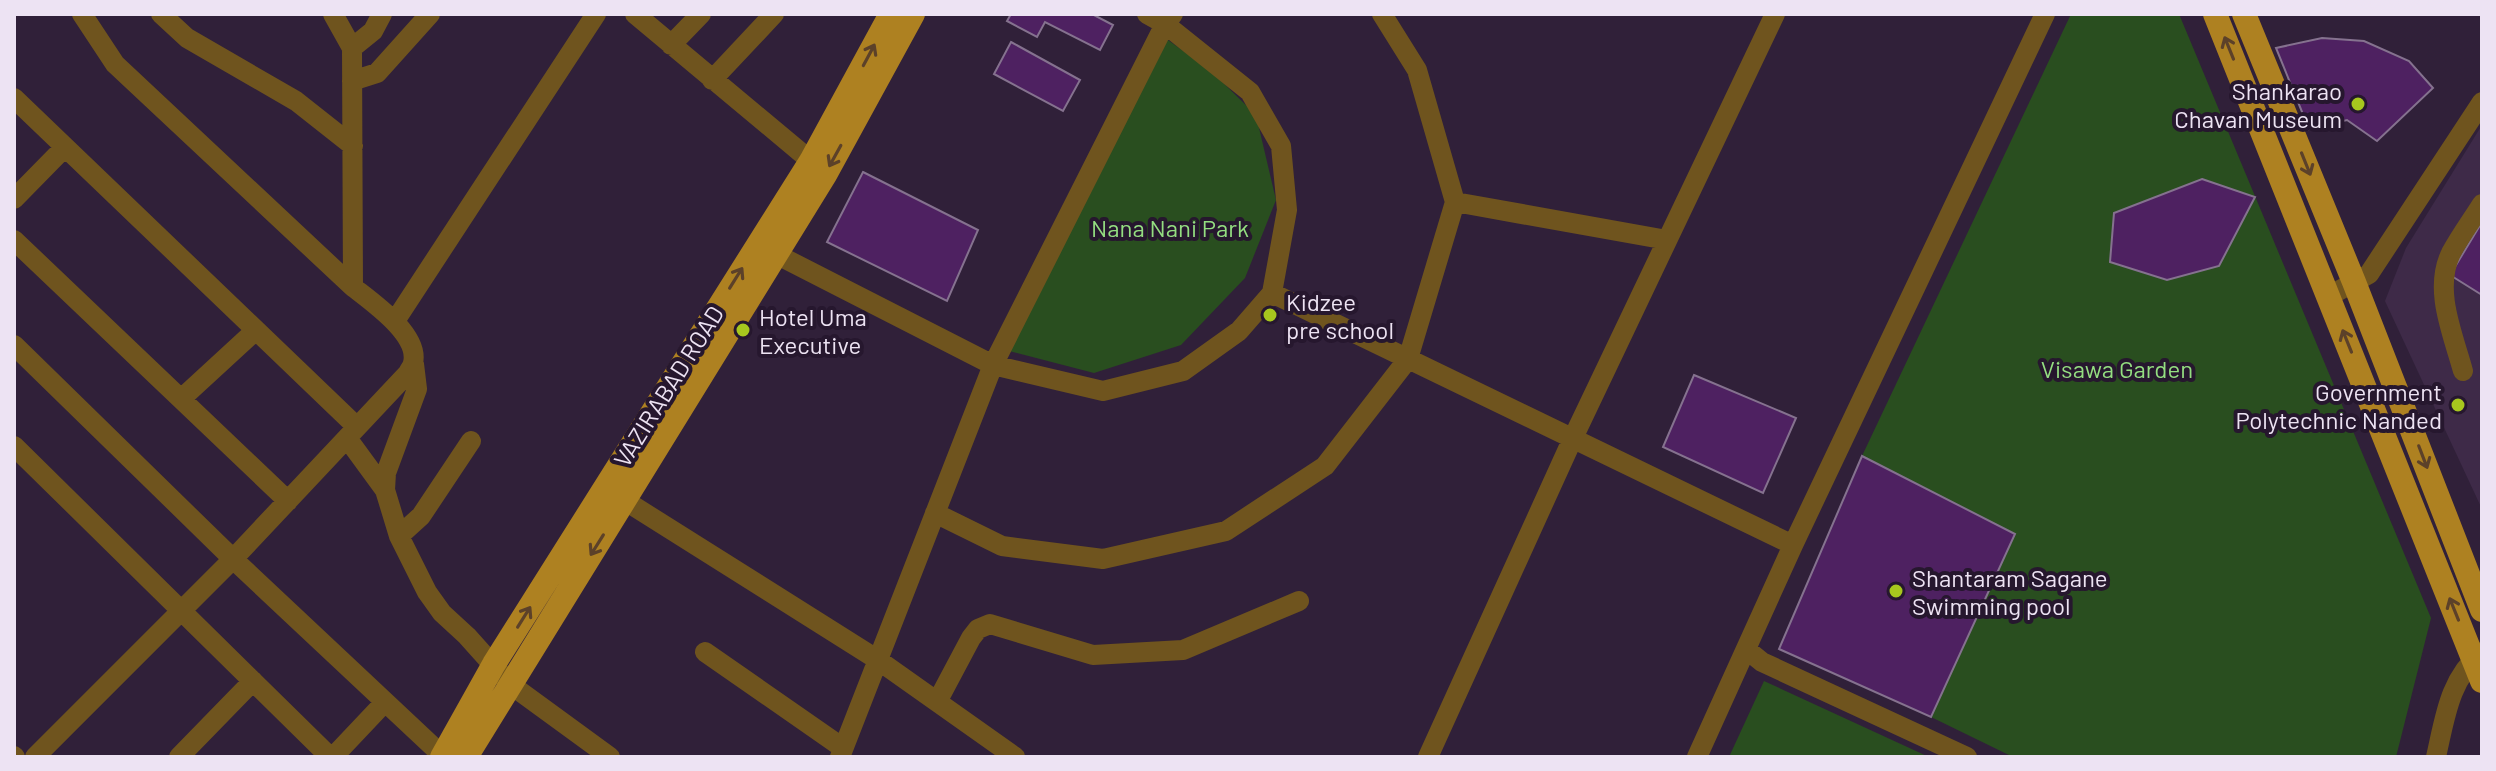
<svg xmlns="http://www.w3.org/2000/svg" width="2496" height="771" font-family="Barlow,sans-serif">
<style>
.built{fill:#3e2a48}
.green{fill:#294e1f}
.building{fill:#4e2161;stroke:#85728f;stroke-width:2}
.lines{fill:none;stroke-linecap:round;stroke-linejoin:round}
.minor{stroke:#6f541e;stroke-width:20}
.major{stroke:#ae8121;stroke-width:24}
.oneway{stroke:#5c4129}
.poi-dot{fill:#a7c71e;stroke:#26172e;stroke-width:3}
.labels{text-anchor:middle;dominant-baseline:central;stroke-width:8;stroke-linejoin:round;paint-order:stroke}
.poi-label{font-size:24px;fill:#ede3f3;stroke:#26172e;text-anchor:start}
.park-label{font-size:24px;fill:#94de81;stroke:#26172e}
.street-label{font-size:24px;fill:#ede3f3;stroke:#26172e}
</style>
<rect width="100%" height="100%" fill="#302039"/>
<path class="built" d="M 2482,125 L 2482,509 L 2385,301 L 2406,248 Z"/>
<path class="green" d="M 2071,14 L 2179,14 L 2431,618 L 2396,757 L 2013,757 L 1931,717 L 2015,535 L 1862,456 Z
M 1165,38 L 1210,70 L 1256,115 L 1276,200 L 1245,278 L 1181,345 L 1094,373 L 1009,351 Z
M 1764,681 L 1929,757 L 1729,757 Z"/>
<path class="building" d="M 1011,14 L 1092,14 L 1113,25 L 1100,50 L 1045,22 L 1037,37 L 1007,21 Z
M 2322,38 L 2364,41 L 2409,61 L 2433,88 L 2377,141 L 2347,120 L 2309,129 L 2276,48 Z
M 1011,42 L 1080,80 L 1063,111 L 994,74 Z
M 863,172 L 978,230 L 947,301 L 827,242 Z
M 2202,179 L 2255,197 L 2219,266 L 2167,280 L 2110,262 L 2114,213 Z
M 2482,222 L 2482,295 L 2450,275 Z
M 1694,375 L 1796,418 L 1763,493 L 1663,447 Z
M 1862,456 L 2015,534 L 1931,717 L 1779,649 Z"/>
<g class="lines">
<path class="minor" d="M 82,14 L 115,64 L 353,287
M 161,14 L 187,38 L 296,101 L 353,146
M 333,14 L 352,48 L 353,287 C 372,302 420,335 413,363 C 413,365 408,373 407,374 L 233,559 L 444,757
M 635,14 L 811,161
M 671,45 L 701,14
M 352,48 L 373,31 L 382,14
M 712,80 L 774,14
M 352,81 L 377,73 L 430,14
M 14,98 L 357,427
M 14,199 L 65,147
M 1455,202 L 1667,240
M 14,240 L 288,501
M 764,248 L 993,365 L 1103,391 L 1183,371 L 1239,331 L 1272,293 L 1287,210 L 1281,146 L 1250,92 L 1165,24 L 1147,14
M 1272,293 L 1793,545
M 2329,296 L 2369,274 L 2482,102
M 395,321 L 596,14
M 14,345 L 233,559 L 35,757
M 414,364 L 417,389 L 386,473 L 385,490 L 399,536 L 427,592 L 442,613 L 467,636 L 510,684 L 610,757
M 2463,371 C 2453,334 2433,290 2451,253 C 2460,236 2472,220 2482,204
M 181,399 L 256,330
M 347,438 L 385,490
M 14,446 L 330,757
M 624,500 L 878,660 L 1015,757
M 935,513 L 1002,546 L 1103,559 L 1226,531 L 1325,466 L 1408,359 L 1455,202 L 1417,70 L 1382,14
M 399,536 L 421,516 L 471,441
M 1746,649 L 1762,662 L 1967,757
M 705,652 L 843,748
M 937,702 L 971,638 L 978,629 L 990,624 L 1093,655 L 1183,650 L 1299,601
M 14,756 L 15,757
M 179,757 L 253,681
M 333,757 L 385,702
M 840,757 L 993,365 L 1165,24 L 1173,14
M 1428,757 L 1573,438 L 1775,14
M 1697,757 L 1793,545 L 2045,14
M 2436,757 C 2445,718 2449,679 2482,652"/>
<path class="major" d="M 2215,14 L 2482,681
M 2244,14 L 2354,282 L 2482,610
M 442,757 L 494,664 L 811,161 L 891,14
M 466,757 L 825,175 L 913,14"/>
</g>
<defs><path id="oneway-shaft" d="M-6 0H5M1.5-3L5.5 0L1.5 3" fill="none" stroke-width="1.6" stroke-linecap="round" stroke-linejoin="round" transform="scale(2)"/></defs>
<g class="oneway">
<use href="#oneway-shaft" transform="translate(2229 48) rotate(-112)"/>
<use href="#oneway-shaft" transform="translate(869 55) rotate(-62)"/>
<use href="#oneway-shaft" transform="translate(835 156) rotate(119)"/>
<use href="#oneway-shaft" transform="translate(2306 164) rotate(68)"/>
<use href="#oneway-shaft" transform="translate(736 278) rotate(-58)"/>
<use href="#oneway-shaft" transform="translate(2347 341) rotate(-112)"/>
<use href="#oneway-shaft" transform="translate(2423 457) rotate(69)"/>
<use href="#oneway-shaft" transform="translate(597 545) rotate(122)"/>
<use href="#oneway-shaft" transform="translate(2454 609) rotate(-112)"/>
<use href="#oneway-shaft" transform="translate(524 617) rotate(-58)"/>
</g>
<g class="poi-dot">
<circle cx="2358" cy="104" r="8"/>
<circle cx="1270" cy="315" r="8"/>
<circle cx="743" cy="330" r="8"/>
<circle cx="2458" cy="405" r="8"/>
<circle cx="1896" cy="591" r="8"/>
</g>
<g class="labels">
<g class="poi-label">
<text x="2342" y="90" text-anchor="end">Shankarao<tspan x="2342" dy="28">Chavan Museum</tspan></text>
<text x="1286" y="301">Kidzee<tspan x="1286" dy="28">pre school</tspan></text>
<text x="759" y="316">Hotel Uma<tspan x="759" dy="28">Executive</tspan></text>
<text x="2442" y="391" text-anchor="end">Government<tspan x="2442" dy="28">Polytechnic Nanded</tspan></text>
<text x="1912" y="577">Shantaram Sagane<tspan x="1912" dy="28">Swimming pool</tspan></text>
</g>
<g class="park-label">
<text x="1170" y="227">Nana Nani Park</text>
<text x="2117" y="368">Visawa Garden</text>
</g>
<g class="street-label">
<text transform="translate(668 386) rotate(-58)">VAZIRABAD ROAD</text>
</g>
</g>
<rect width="2496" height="771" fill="none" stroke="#ede3f3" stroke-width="32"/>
</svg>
